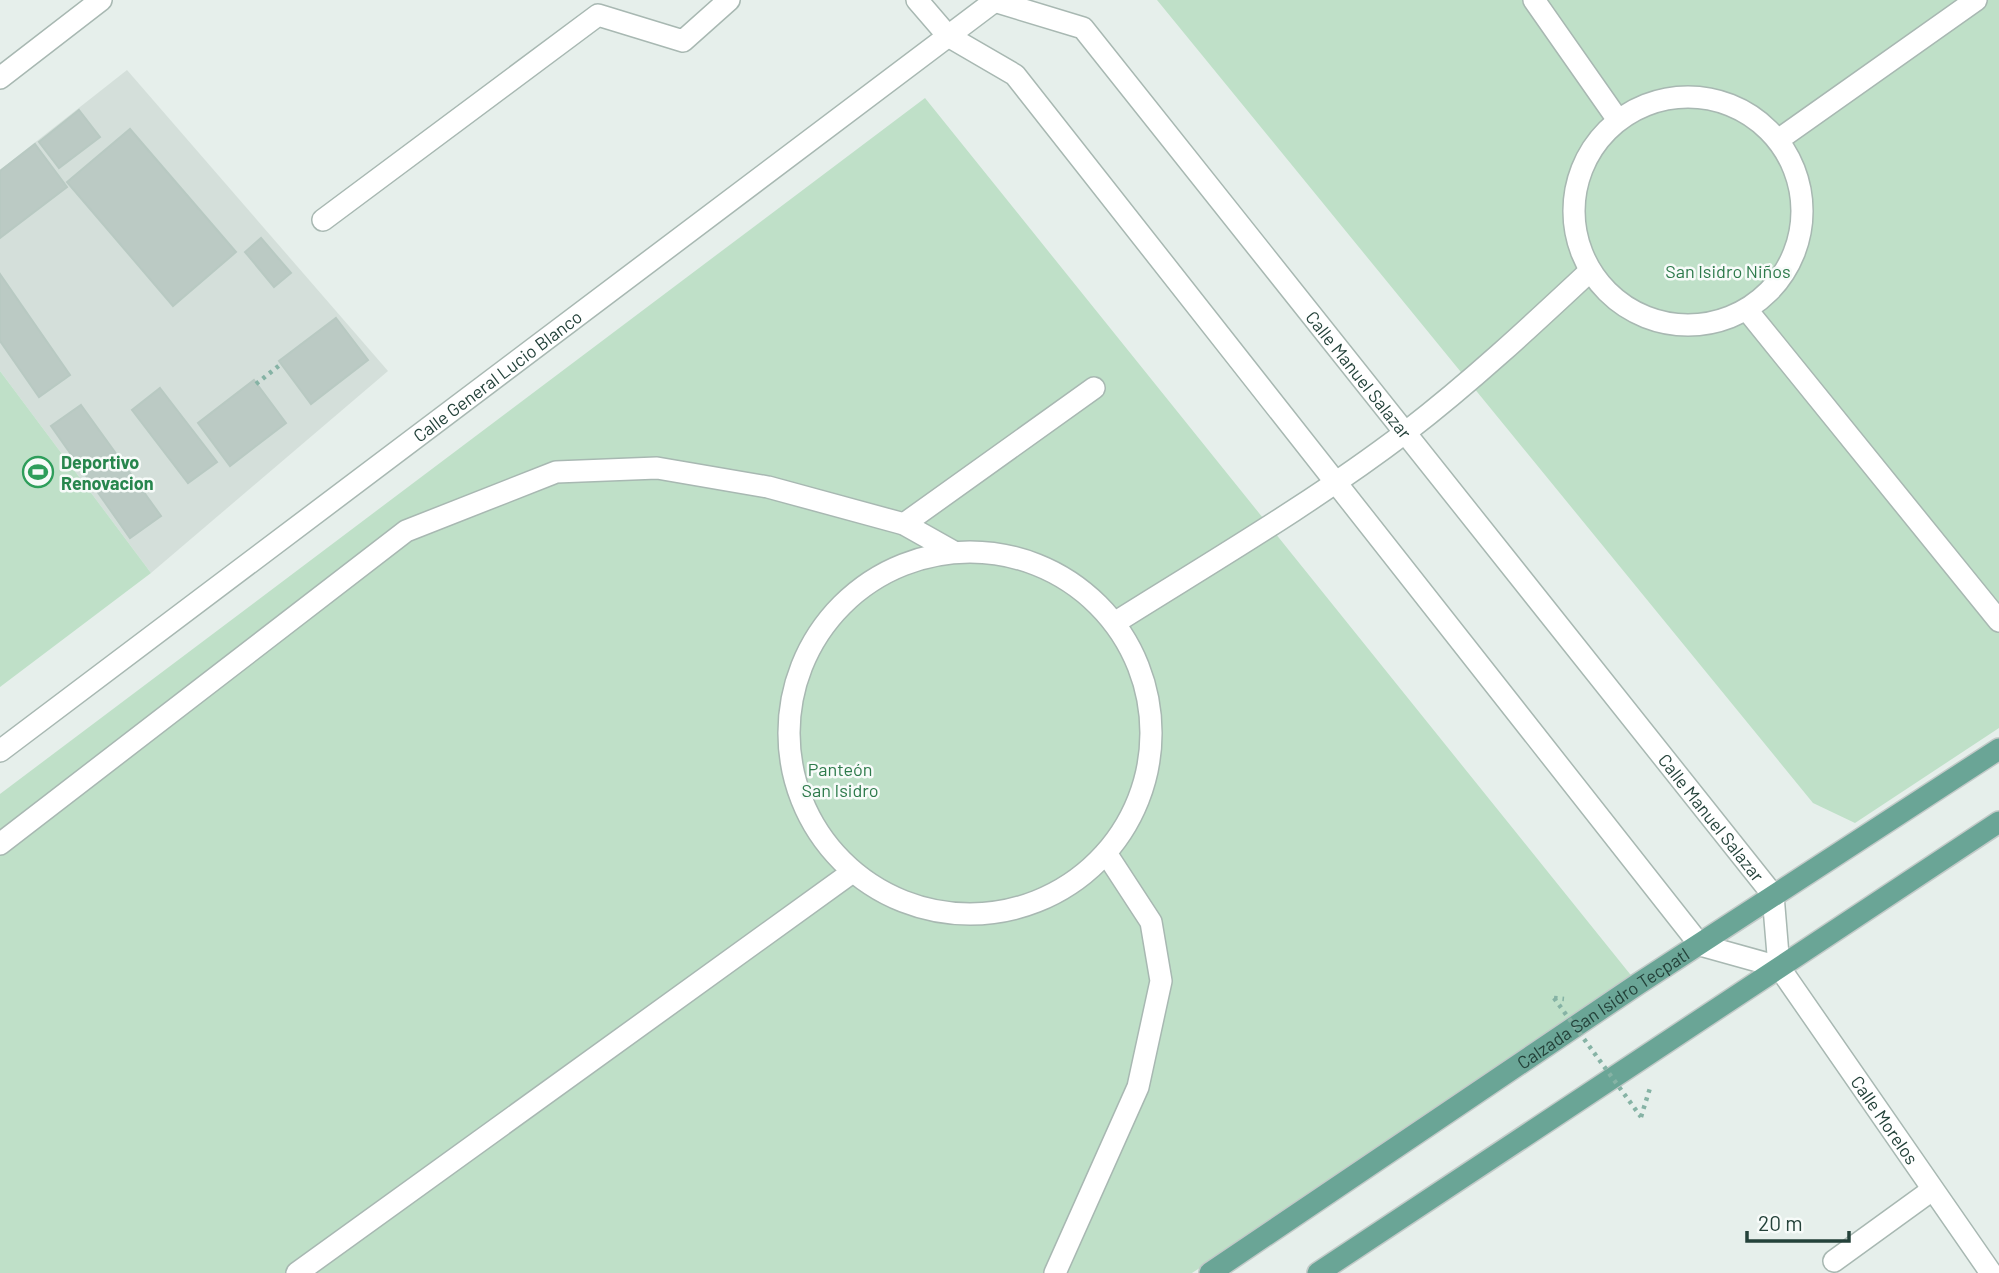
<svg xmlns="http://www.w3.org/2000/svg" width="1999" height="1273" font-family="Barlow,sans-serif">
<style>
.built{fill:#d4dfda}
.green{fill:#bfe0c8}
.building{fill:#bbcac4;stroke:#b8c9c2;stroke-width:2}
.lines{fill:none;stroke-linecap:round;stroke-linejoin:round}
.minor-casing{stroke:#a8b8b2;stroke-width:24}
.major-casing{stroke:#c2cac8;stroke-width:24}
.path{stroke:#86b3a5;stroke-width:4.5;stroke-dasharray:3.5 5;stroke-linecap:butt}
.minor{stroke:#fff;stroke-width:21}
.major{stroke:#6aa596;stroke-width:21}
.path-bridge{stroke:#86b3a5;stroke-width:4.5;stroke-dasharray:3.5 5;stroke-linecap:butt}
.labels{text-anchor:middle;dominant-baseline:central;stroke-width:5;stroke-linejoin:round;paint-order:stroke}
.park-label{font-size:18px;fill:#2d7a4b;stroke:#f7fbf9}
.street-label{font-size:18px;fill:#24423a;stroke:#f7fbf9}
.leisure-label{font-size:18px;font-weight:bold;fill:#27864d;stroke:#f7fbf9;text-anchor:start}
</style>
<rect width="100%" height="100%" fill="#e6efeb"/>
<path class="built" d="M 127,70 L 388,371 L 151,573 L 0,371 L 0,170 Z"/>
<path class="green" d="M 1157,0 L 1999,0 L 1999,728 L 1855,823 L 1813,803 Z
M 925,98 L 1638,984 L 1192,1273 L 0,1273 L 0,794 Z
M 0,371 L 151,573 L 0,687 Z"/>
<path class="building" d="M 79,110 L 100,137 L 59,168 L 39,142 Z
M 130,129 L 236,252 L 173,306 L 67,182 Z
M 35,144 L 67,187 L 0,238 L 0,171 Z
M 261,238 L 291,273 L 274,287 L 245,252 Z
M 0,274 L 70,375 L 39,397 L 0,341 Z
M 336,318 L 368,360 L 311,404 L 279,361 Z
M 254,380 L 286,423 L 230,466 L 198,423 Z
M 160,388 L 217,462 L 188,483 L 132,410 Z
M 81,405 L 161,516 L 130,538 L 51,426 Z"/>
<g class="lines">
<g class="minor-casing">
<g id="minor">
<path d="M 917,0 L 948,36 L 1015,75 L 1700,945 L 1779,967"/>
<path d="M 1534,0 L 1618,120"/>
<path id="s1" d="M 994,1 L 1083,28 L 1773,895 L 1779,967"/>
<path d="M 0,78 L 101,0"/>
<circle cx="1688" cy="211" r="114"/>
<path d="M 1778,140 L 1976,0"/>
<path d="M 323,220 L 598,15 L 683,41 L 729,0"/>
<path d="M 1747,310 L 1999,621"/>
<path d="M 904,524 L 1094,388"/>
<circle cx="970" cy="733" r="181"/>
<path d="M 1116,622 C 1213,561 1314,502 1406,432 C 1471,382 1530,327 1590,271"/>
<path id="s2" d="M 0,751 L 996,0"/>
<path d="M 0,844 L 406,531 L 556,472 L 657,468 L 768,487 L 904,524 L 952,551"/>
<path id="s3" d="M 1779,967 L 1991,1273"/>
<path d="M 1834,1261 L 1932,1190"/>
<path d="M 297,1273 L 851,873"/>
<path d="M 1055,1273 L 1138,1087 L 1161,981 L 1151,922 L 1106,853"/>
</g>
</g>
<g class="major-casing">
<g id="major">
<path id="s4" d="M 1210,1273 L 1638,984 L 1999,749"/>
<path d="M 1318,1273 L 1999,822"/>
</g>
</g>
<path class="path" d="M 256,384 L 281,364
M 1554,998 L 1564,999
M 1641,1117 L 1650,1088"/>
<use href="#minor" class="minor"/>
<use href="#major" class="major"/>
<path class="path-bridge" d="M 1554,998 L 1641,1117"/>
</g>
<defs>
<g id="stadium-ring" transform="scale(1.575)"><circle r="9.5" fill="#f7fbf9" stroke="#2e9e5b" stroke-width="1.5"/><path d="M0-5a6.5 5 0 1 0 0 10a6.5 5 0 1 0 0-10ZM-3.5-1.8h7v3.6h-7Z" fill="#2e9e5b"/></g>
</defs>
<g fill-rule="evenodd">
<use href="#stadium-ring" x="38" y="472"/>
</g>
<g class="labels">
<g class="park-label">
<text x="1728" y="271">San Isidro Niños</text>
<text x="840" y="769">Panteón<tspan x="840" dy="21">San Isidro</tspan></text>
</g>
<g class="street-label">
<text stroke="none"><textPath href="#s1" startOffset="536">Calle Manuel Salazar</textPath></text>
<text stroke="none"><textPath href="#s2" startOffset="623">Calle General Lucio Blanco</textPath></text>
<text stroke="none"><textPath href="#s1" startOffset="1102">Calle Manuel Salazar</textPath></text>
<text stroke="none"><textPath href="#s4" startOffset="474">Calzada San Isidro Tecpatl</textPath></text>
<text stroke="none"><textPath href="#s3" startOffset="186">Calle Morelos</textPath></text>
</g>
<g class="leisure-label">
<text x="61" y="462">Deportivo<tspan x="61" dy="21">Renovacion</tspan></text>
</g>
</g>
<path d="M1747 1231v10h102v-10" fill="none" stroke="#24423a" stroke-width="3.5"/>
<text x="1758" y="1231" font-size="21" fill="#24423a" stroke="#f7fbf9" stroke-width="5" paint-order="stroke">20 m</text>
</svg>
